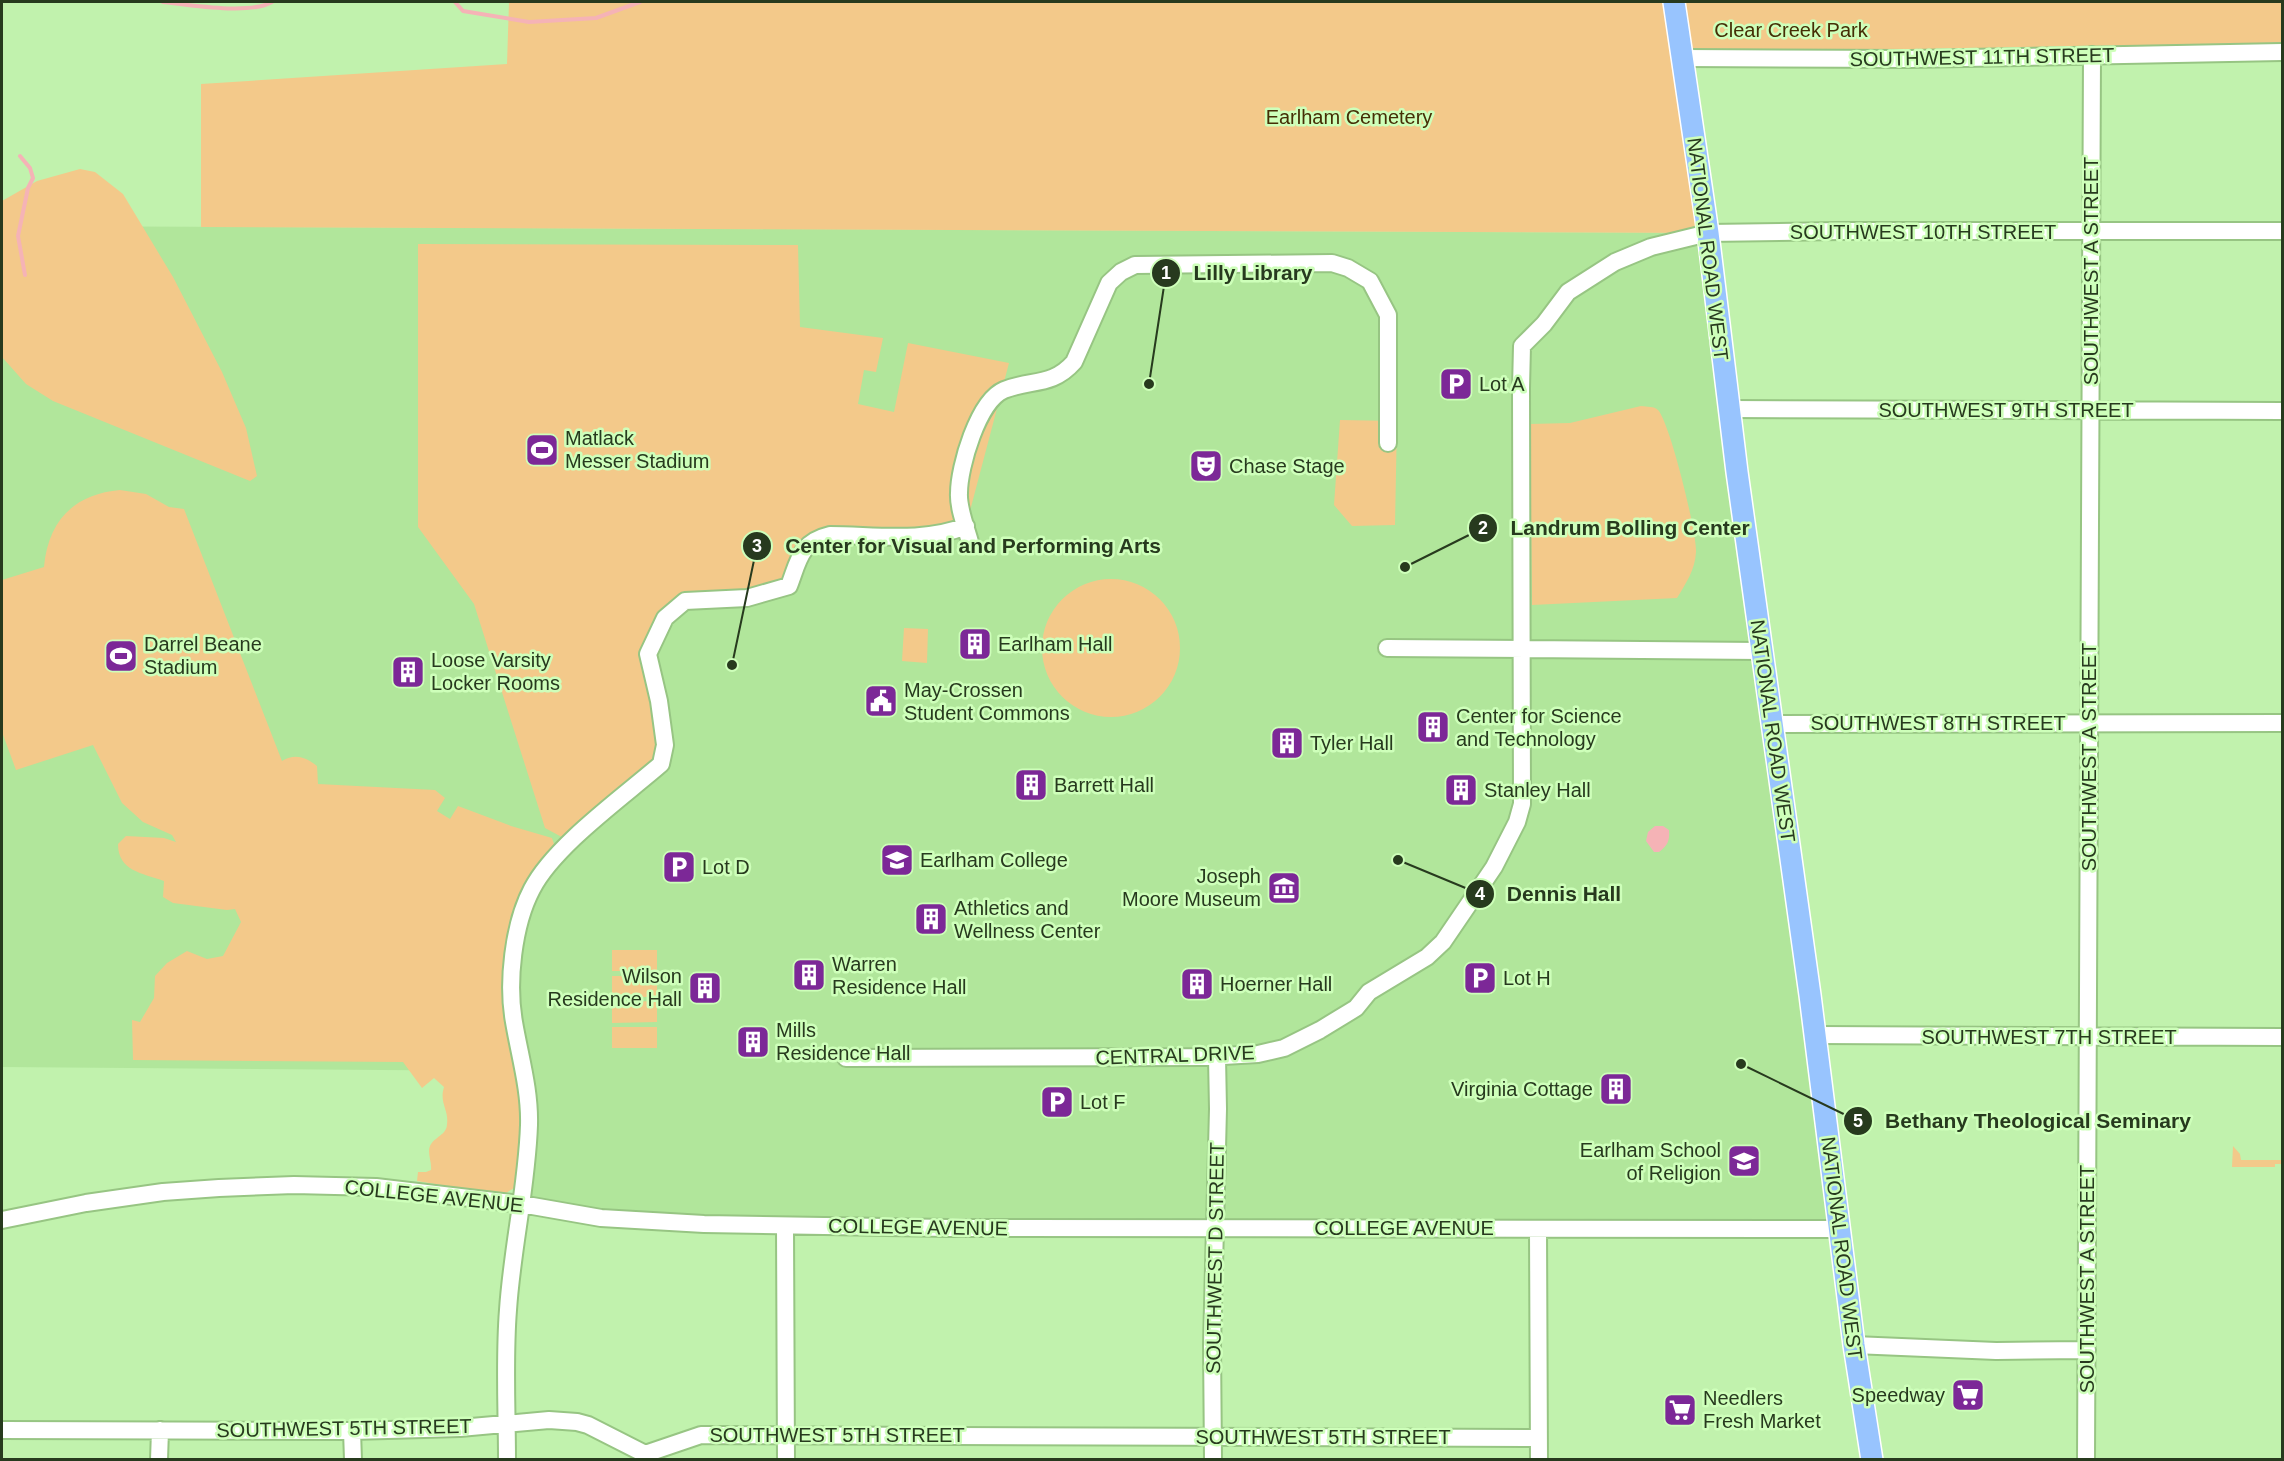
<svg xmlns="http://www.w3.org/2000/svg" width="2284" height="1461" font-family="Helvetica,sans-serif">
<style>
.built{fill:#b1e69b}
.green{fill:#f3c98a}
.water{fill:#f5b3b6}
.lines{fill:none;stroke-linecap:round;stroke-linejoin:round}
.stream{stroke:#f5b3b6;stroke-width:4}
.minor-casing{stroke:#97c583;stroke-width:20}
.major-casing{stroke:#fff;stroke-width:24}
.minor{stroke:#fff;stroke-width:16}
.major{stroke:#98c4fe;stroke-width:21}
.labels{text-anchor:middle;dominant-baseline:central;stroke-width:5;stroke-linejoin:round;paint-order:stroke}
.park-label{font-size:20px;fill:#452e05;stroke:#ceffba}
.street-label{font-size:20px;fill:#273a1e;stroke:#ceffba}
.poi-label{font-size:20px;fill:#273a1e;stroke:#ceffba;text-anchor:start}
.leader{fill:none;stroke:#273a1e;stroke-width:2}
.callout-dot{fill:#273a1e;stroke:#ceffba;stroke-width:2}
.mark-label{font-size:18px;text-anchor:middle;font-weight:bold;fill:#fff}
.callout-label{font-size:21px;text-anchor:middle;font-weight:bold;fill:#273a1e;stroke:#ceffba;stroke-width:5;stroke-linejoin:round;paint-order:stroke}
</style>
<rect width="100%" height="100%" fill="#c1f2ad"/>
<path class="built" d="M 2,226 L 1708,233 L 1840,1229 L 785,1226 L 521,1204 L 524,1071 L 2,1067 Z"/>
<path class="green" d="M 509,2 L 2282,2 L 2282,52 L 1683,58 L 1708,233 L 201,227 L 201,84 L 507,64 Z
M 80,169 L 95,172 L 123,194 L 173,277 L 222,372 L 246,428 L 257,476 L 250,481 L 53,401 L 26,384 L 2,357 L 2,201 L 37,181 Z
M 418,244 L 798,245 L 800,327 L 883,338 L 876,372 L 864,370 L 858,404 L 894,412 L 908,343 L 1009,363 L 966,526 L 817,538 L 789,586 L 685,601 L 648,654 L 661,764 L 571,842 L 545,828 L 474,604 L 418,527 Z
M 1641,406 C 1647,407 1654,406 1658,410 C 1670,423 1697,533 1696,552 C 1695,570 1686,583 1677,598 L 1532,605 L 1530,424 L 1570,423 Z
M 1340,420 L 1397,421 L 1395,525 L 1352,526 L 1334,505 Z
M 120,490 L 146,494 L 169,507 L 184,509 L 282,761 C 295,753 306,757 317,766 L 318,784 L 435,790 L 445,798 L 437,811 L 450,819 L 458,806 L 511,826 L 552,838 L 555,847 L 517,907 L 522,1132 L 517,1178 L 514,1188 L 503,1195 L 417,1181 L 418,1172 L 426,1172 L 431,1170 C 432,1162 427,1153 430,1146 C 434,1137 447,1135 447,1124 C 449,1110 439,1103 444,1087 L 434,1078 L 422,1088 L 403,1062 L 133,1060 L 132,1020 L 140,1022 L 154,998 L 155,976 L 167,963 L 187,951 L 207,959 L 223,956 L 241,922 L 235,909 L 227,910 L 173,903 L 163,897 L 164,881 C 142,873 118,871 118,844 L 126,836 L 164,838 L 176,842 L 172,835 L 143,822 L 122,803 L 93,745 L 16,770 L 2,732 L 2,580 L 44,567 C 48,521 74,494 120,490 Z
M1042 648a69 69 0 1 1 138 0a69 69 0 1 1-138 0Z
M 904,628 L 928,629 L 927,663 L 902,661 Z
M 612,950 L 657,950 L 657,971 L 612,971 Z
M 612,976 L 657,976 L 657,997 L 612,997 Z
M 657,1001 L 657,1022 L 612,1023 L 612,1002 Z
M 612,1027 L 657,1027 L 657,1048 L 612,1048 Z
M 2233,1146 L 2240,1154 L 2241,1160 L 2282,1160 L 2282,1164 L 2275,1164 L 2275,1167 L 2232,1167 Z"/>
<path class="water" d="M 1655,826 L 1663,826 L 1669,830 C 1670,841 1667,846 1659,852 L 1654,852 L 1646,841 L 1648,832 Z"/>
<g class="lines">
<path class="stream" d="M 163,2 C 190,5 250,15 272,2
M 455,2 L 463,11 L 529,22 L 596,18 L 640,2
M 20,156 L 30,168 L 33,178 L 28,188 L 18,236 L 25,275"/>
<g class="minor-casing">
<path id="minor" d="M 1682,58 L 1910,59 L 2282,52
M 1730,409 L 2282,411
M 970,542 C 966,527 958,508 959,493 C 959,467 978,401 1004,390 C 1031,379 1052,387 1074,362 L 1109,283 L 1121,272 L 1135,265 L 1332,263 L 1348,268 L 1370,281 L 1388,315 L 1388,443
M 1387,648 L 1761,651
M 1773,724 L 2282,723
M 1815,1035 L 2282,1037
M 846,1058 L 1206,1057 L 1258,1054 L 1284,1048 L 1320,1030 L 1356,1008 L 1369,992 L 1427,957 L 1443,942 L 1494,867 L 1517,822 L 1522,804 L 1521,388 L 1522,346 L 1544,324 L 1568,292 L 1615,262 L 1651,247 L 1708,233 L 1840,231 L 2282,231
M 2,1220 L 86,1203 L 163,1192 L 219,1188 L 294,1185 L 376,1187 L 521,1204 L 601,1218 L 704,1224 L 949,1228 L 1840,1229
M 785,1226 L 786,1460
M 1538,1229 L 1539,1460
M 1854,1345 L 1996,1351 L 2087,1350
M 2,1430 L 352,1431 L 460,1428 L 549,1420 L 577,1422 L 588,1425 L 645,1454 L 701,1435 L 1539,1438
M 352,1431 L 353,1460
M 159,1460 L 160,1430
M 507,1460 C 507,1410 504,1360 508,1310 C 512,1248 527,1187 529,1125 C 530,1090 520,1057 514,1022 C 507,983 513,925 532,889 C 554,846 623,797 661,764 L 665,745 L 659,701 L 648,654 L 665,618 L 685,601 L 747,598 L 789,586 C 799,560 800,542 830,535 C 874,535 924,543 966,526
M 1213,1460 L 1212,1345 L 1218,1109 L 1217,1057
M 2086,1460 L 2092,55"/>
</g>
<g class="major-casing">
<path id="major" d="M 1674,2 L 1708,233 L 1737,472 L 1810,995 L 1854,1345 L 1872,1460"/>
</g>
<use href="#minor" class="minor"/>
<use href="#major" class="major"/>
</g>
<defs>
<g id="parking-square" transform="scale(1.725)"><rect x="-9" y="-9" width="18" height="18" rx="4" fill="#7c2897" stroke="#ceffba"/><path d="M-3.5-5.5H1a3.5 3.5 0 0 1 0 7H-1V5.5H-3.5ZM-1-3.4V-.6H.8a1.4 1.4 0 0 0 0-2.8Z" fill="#fff"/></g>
<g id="stadium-square" transform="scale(1.725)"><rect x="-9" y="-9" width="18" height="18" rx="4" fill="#7c2897" stroke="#ceffba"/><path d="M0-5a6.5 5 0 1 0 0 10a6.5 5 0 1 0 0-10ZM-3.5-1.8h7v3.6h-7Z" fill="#fff"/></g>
<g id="theatre-square" transform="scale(1.725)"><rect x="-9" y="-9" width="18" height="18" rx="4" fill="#7c2897" stroke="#ceffba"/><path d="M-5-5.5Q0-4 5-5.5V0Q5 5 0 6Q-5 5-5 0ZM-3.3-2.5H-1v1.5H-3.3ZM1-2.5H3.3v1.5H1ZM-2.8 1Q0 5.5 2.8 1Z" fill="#fff"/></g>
<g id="building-square" transform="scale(1.725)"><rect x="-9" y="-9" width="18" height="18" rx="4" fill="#7c2897" stroke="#ceffba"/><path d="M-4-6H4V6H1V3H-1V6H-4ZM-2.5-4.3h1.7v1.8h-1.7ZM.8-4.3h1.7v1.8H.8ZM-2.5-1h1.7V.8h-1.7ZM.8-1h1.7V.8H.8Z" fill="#fff"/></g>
<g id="civic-square" transform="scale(1.725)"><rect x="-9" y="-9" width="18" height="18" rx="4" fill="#7c2897" stroke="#ceffba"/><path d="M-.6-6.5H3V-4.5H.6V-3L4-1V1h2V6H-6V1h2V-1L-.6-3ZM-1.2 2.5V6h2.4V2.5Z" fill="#fff"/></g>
<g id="university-square" transform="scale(1.725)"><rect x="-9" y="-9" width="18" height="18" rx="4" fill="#7c2897" stroke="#ceffba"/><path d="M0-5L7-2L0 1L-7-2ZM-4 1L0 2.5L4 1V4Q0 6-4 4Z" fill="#fff"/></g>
<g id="museum-square" transform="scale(1.725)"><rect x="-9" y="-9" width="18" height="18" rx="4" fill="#7c2897" stroke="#ceffba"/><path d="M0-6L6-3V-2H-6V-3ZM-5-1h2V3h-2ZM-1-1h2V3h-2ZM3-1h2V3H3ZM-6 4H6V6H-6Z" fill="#fff"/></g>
<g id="supermarket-square" transform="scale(1.725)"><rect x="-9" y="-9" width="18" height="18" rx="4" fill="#7c2897" stroke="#ceffba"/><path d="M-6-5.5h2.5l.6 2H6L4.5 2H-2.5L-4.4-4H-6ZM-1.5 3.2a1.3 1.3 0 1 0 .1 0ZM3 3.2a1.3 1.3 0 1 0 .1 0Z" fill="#fff"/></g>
</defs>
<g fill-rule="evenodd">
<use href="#parking-square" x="1456" y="384"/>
<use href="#stadium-square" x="542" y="450"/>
<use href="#theatre-square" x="1206" y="466"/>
<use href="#building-square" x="975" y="644"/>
<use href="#stadium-square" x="121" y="656"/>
<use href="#building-square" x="408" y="672"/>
<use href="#civic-square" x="881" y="701"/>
<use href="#building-square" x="1433" y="727"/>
<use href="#building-square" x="1287" y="743"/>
<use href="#building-square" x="1031" y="785"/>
<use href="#building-square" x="1461" y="790"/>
<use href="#university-square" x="897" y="860"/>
<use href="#parking-square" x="679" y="867"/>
<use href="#museum-square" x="1284" y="888"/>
<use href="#building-square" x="931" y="919"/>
<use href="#building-square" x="809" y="975"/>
<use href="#parking-square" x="1480" y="978"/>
<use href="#building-square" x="1197" y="984"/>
<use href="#building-square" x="705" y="988"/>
<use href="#building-square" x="753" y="1042"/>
<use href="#building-square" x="1616" y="1089"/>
<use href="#parking-square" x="1057" y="1102"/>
<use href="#university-square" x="1744" y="1161"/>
<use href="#supermarket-square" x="1968" y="1395"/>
<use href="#supermarket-square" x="1680" y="1410"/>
</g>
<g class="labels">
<g class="park-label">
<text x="1791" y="30">Clear Creek Park</text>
<text x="1349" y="117">Earlham Cemetery</text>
</g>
<g class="street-label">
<text transform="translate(1982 57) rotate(-1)">SOUTHWEST 11TH STREET</text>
<text x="1923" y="232">SOUTHWEST 10TH STREET</text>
<text transform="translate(1708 249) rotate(83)">NATIONAL ROAD WEST</text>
<text transform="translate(2091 271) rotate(-90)">SOUTHWEST A STREET</text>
<text x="2006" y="410">SOUTHWEST 9TH STREET</text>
<text x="1938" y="723">SOUTHWEST 8TH STREET</text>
<text transform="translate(1773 731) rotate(82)">NATIONAL ROAD WEST</text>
<text transform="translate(2089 757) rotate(-90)">SOUTHWEST A STREET</text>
<text x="2049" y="1037">SOUTHWEST 7TH STREET</text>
<text transform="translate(1175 1055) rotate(-2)">CENTRAL DRIVE</text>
<text transform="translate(434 1196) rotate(6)">COLLEGE AVENUE</text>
<text transform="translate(918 1227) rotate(1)">COLLEGE AVENUE</text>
<text x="1404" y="1228">COLLEGE AVENUE</text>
<text transform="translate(1842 1248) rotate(83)">NATIONAL ROAD WEST</text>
<text transform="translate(1215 1258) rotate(-89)">SOUTHWEST D STREET</text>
<text transform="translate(2087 1279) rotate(-90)">SOUTHWEST A STREET</text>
<text transform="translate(344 1428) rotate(-1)">SOUTHWEST 5TH STREET</text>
<text x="837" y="1435">SOUTHWEST 5TH STREET</text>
<text x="1323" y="1437">SOUTHWEST 5TH STREET</text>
</g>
<g class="poi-label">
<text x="1479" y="384">Lot A</text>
<text x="565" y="438">Matlack<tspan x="565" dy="23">Messer Stadium</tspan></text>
<text x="1229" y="466">Chase Stage</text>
<text x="144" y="644">Darrel Beane<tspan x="144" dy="23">Stadium</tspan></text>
<text x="998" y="644">Earlham Hall</text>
<text x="431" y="660">Loose Varsity<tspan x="431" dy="23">Locker Rooms</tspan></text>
<text x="904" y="690">May-Crossen<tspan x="904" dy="23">Student Commons</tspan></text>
<text x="1456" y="716">Center for Science<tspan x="1456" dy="23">and Technology</tspan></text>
<text x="1310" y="743">Tyler Hall</text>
<text x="1054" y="785">Barrett Hall</text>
<text x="1484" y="790">Stanley Hall</text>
<text x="920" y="860">Earlham College</text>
<text x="702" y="867">Lot D</text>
<text x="1261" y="876" text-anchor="end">Joseph<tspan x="1261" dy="23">Moore Museum</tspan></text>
<text x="954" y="908">Athletics and<tspan x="954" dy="23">Wellness Center</tspan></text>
<text x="832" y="964">Warren<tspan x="832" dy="23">Residence Hall</tspan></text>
<text x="682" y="976" text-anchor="end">Wilson<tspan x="682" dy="23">Residence Hall</tspan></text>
<text x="1503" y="978">Lot H</text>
<text x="1220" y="984">Hoerner Hall</text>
<text x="776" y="1030">Mills<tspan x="776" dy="23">Residence Hall</tspan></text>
<text x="1593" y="1089" text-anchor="end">Virginia Cottage</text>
<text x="1080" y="1102">Lot F</text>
<text x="1721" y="1150" text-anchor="end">Earlham School<tspan x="1721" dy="23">of Religion</tspan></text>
<text x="1945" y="1395" text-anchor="end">Speedway</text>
<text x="1703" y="1398">Needlers<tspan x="1703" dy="23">Fresh Market</tspan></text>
</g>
</g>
<path class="leader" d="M1149 384L1166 273M1405 567L1483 528M732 665L757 546M1398 860L1480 894M1741 1064L1858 1121"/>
<g class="callout-dot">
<circle cx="1149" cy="384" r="6"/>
<circle cx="1405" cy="567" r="6"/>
<circle cx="732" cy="665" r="6"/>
<circle cx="1398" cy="860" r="6"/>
<circle cx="1741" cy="1064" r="6"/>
<circle cx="1166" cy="273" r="15"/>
<circle cx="1483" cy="528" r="15"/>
<circle cx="757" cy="546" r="15"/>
<circle cx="1480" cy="894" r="15"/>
<circle cx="1858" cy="1121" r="15"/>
</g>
<g class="mark-label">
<text x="1166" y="279">1</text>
<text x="1483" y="534">2</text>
<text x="757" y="552">3</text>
<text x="1480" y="900">4</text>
<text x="1858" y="1127">5</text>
</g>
<g class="callout-label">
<text x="1253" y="280">Lilly Library</text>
<text x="1630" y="535">Landrum Bolling Center</text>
<text x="973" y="553">Center for Visual and Performing Arts</text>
<text x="1564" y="901">Dennis Hall</text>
<text x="2038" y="1128">Bethany Theological Seminary</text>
</g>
<rect width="2284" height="1461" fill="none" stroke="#273a1e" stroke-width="6"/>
</svg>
